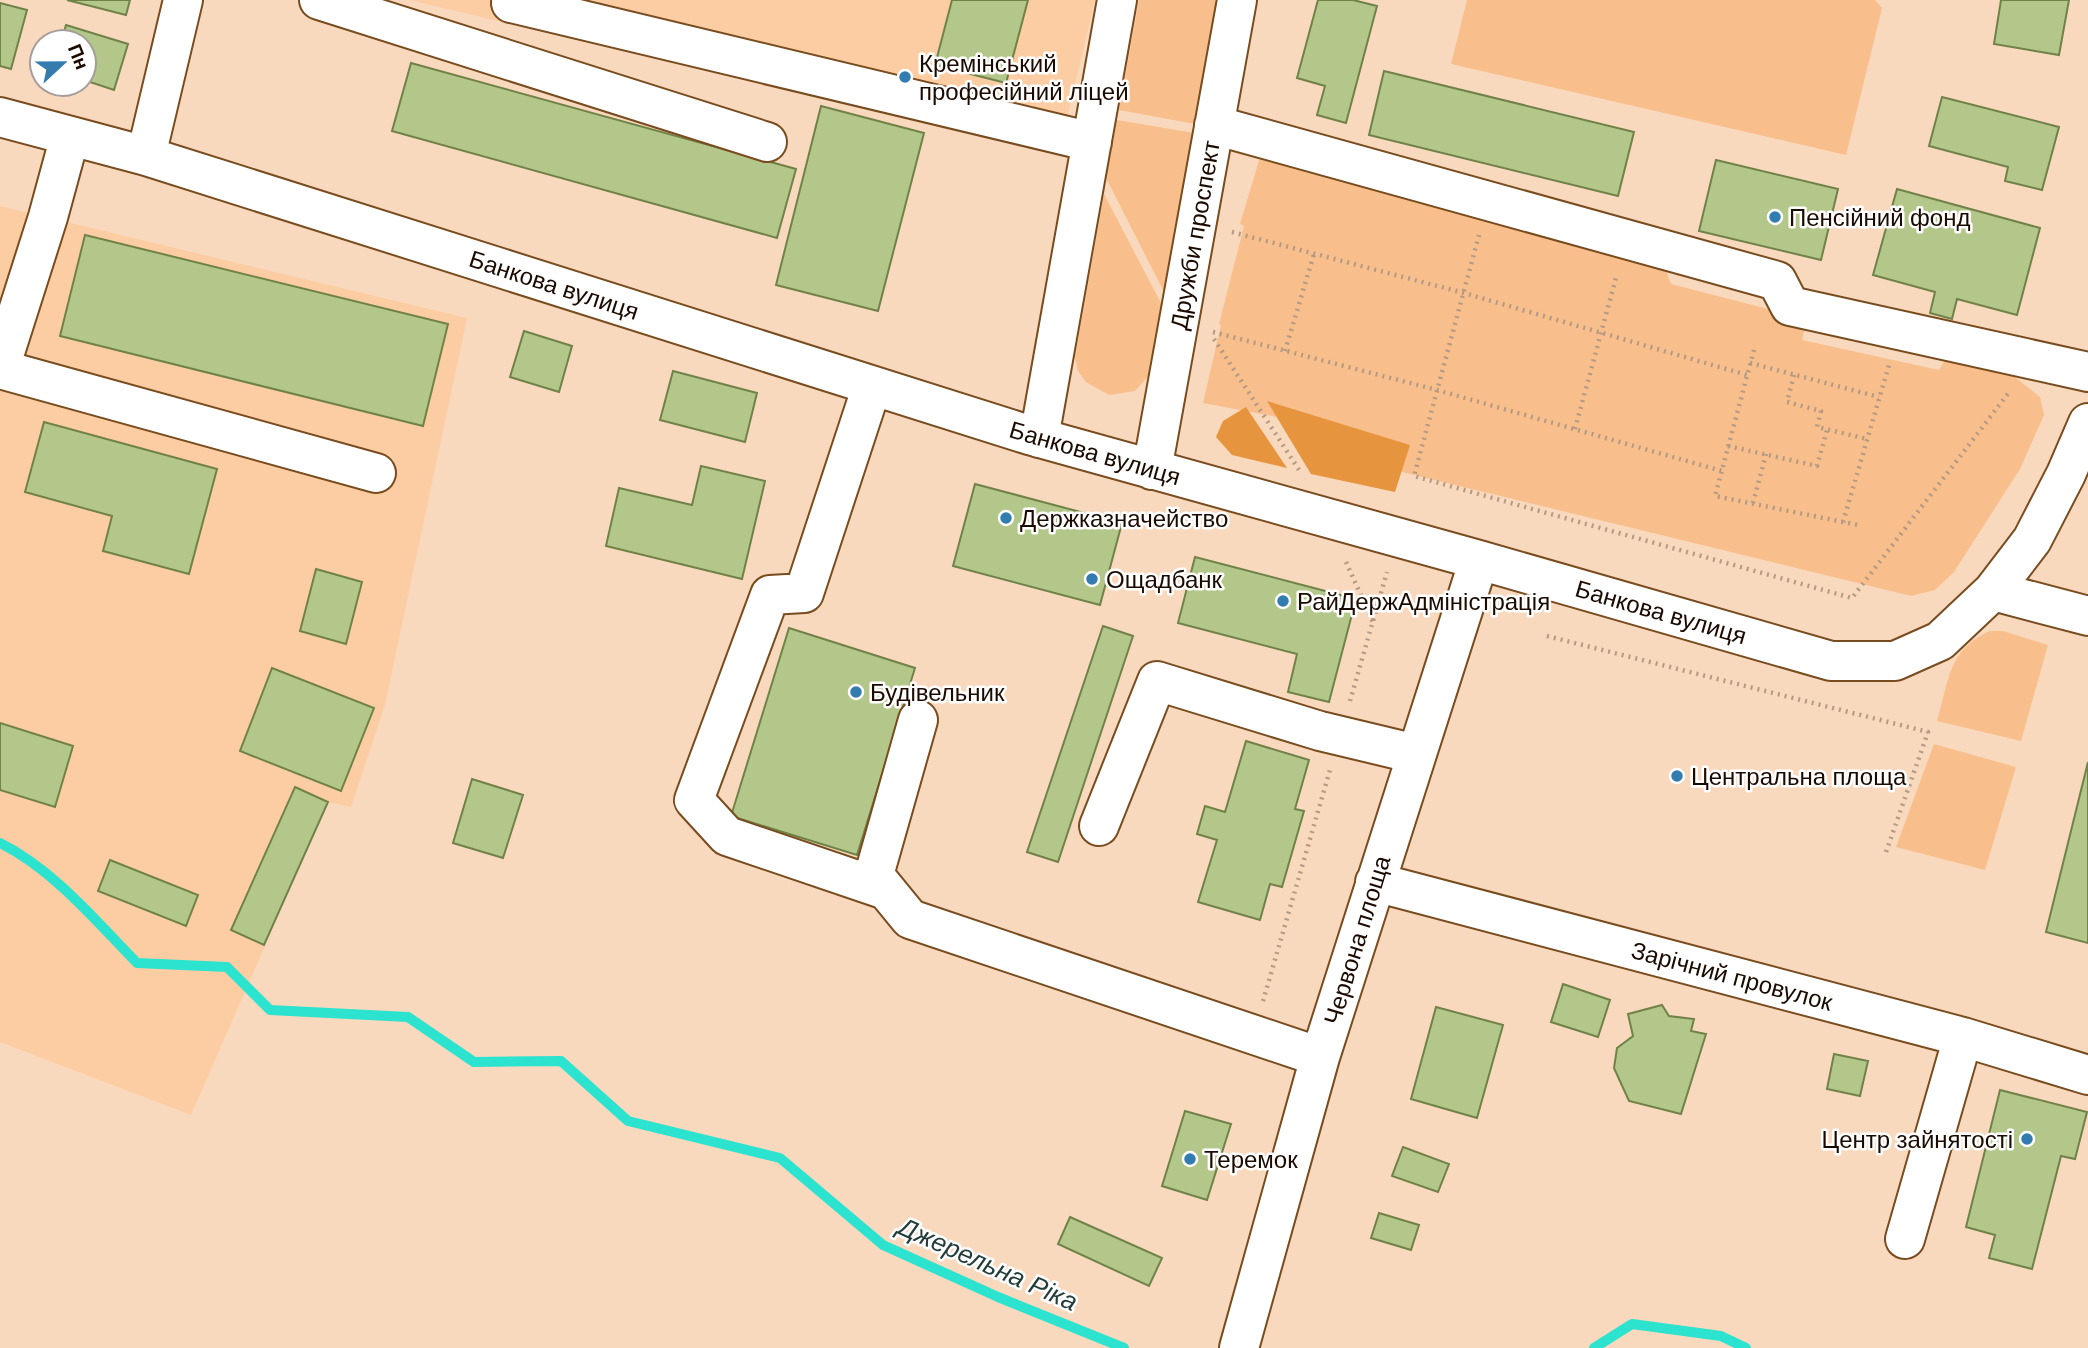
<svg xmlns="http://www.w3.org/2000/svg" width="2088" height="1348" font-family="'DM Sans',sans-serif">
<style>
.built{fill:#fccda3}
.green{fill:#f8bf8c}
.forest{fill:#e7943e}
.lines{fill:none;stroke-linecap:round;stroke-linejoin:round}
.stream{stroke:#2be3ce;stroke-width:10}
.building{fill:#b3c78a;stroke:#718248;stroke-width:2}
.minor-casing{stroke:#784c1f;stroke-width:42}
.path{stroke:#b49983;stroke-width:4.5;stroke-dasharray:2 5;stroke-linecap:butt}
.minor{stroke:#fff;stroke-width:38}
.poi-dot{fill:#337cb0;stroke:#fff;stroke-width:2.5}
.labels{text-anchor:middle;dominant-baseline:central;stroke-width:5;stroke-linejoin:round;paint-order:stroke}
.poi-label{font-size:24px;fill:#1b0a00;stroke:#fff;text-anchor:start}
.street-label{font-size:24px;fill:#1b0a00;stroke:#fff}
.water-label{font-size:26px;font-style:italic;fill:#233e39;stroke:#fff}
</style>
<rect width="100%" height="100%" fill="#f9d9be"/>
<path class="built" d="M 409,0 L 1095,0 L 1059,153 Z
M 0,206 L 467,318 L 385,705 L 351,807 L 328,802 L 191,1115 L 0,1042 Z"/>
<path class="green" d="M 1139,0 L 1218,0 L 1195,124 L 1119,110 Z
M 1467,0 L 1875,0 L 1882,8 L 1846,155 L 1451,64 Z
M 1117,120 L 1194,133 L 1165,294 L 1106,178 Z
M 1260,157 L 1663,262 L 1671,284 L 1807,319 L 1802,340 L 1939,370 L 1947,356 L 2006,370 L 2040,397 L 2044,415 L 2020,469 L 1954,572 L 1935,590 L 1911,596 L 1402,472 L 1301,451 L 1277,417 L 1203,403 L 1221,325 L 1219,324 L 1244,226 L 1240,224 Z
M 1104,194 L 1162,305 L 1153,371 L 1135,391 L 1109,395 L 1086,382 L 1078,371 L 1075,358 Z
M 1990,631 L 2003,631 L 2048,645 L 2021,741 L 1937,721 C 1949,681 1948,649 1990,631 Z
M 1934,744 L 2016,767 L 1985,870 L 1896,847 Z"/>
<path class="forest" d="M 1267,401 L 1410,445 L 1395,492 L 1311,474 Z
M 1246,407 L 1287,468 L 1232,455 L 1216,437 L 1223,421 Z"/>
<g class="lines">
<path class="stream" d="M 0,843 C 54,870 96,921 137,963 L 227,967 L 270,1010 L 408,1017 L 474,1062 L 561,1061 L 628,1121 L 780,1158 L 883,1245 L 998,1297 L 1124,1348
M 1594,1348 L 1632,1324 L 1721,1336 L 1746,1348"/>
</g>
<path class="building" d="M 67,0 L 130,0 L 126,15 Z
M 952,0 L 1028,0 L 1006,83 L 935,65 Z
M 1318,0 L 1353,0 L 1377,6 L 1346,123 L 1317,115 L 1325,86 L 1297,78 Z
M 2001,0 L 2069,0 L 2059,55 L 1994,44 Z
M 0,3 L 27,10 L 11,69 L 0,66 Z
M 66,25 L 128,44 L 114,90 L 84,80 L 84,42 L 61,42 Z
M 411,63 L 796,169 L 777,238 L 392,131 Z
M 1384,71 L 1634,132 L 1618,196 L 1369,135 Z
M 1942,97 L 2059,127 L 2042,190 L 2005,181 L 2008,167 L 1929,146 Z
M 821,106 L 924,133 L 878,311 L 776,285 Z
M 1716,160 L 1838,189 L 1821,260 L 1699,231 Z
M 1897,189 L 2040,228 L 2017,315 L 1957,299 L 1952,319 L 1930,313 L 1935,292 L 1873,275 Z
M 85,235 L 448,324 L 423,426 L 60,336 Z
M 524,331 L 572,346 L 559,392 L 510,377 Z
M 673,371 L 757,393 L 745,442 L 660,420 Z
M 44,422 L 217,469 L 189,574 L 103,551 L 112,516 L 25,492 Z
M 701,466 L 765,481 L 742,579 L 606,546 L 619,488 L 692,505 Z
M 975,484 L 1122,523 L 1100,605 L 953,566 Z
M 1195,557 L 1356,599 L 1329,702 L 1288,692 L 1297,654 L 1178,623 Z
M 316,569 L 362,582 L 346,644 L 300,631 Z
M 1103,626 L 1133,636 L 1058,862 L 1027,852 Z
M 789,628 L 915,668 L 857,855 L 731,816 Z
M 272,668 L 374,708 L 341,791 L 240,751 Z
M 0,723 L 73,746 L 55,807 L 0,790 Z
M 1246,741 L 1309,760 L 1295,809 L 1304,811 L 1282,887 L 1270,884 L 1260,920 L 1198,902 L 1217,840 L 1197,834 L 1205,806 L 1225,812 Z
M 2088,762 L 2088,943 L 2046,932 Z
M 472,779 L 523,795 L 503,858 L 453,843 Z
M 295,787 L 328,802 L 264,945 L 231,930 Z
M 110,860 L 198,895 L 186,926 L 98,891 Z
M 1563,984 L 1610,1000 L 1598,1037 L 1551,1022 Z
M 1662,1005 L 1669,1016 L 1694,1019 L 1691,1031 L 1706,1034 L 1681,1114 L 1629,1101 L 1614,1068 L 1617,1048 L 1633,1036 L 1628,1014 Z
M 1436,1007 L 1503,1025 L 1477,1118 L 1411,1099 Z
M 1834,1054 L 1868,1061 L 1860,1096 L 1827,1089 Z
M 2000,1090 L 2087,1112 L 2075,1159 L 2061,1156 L 2032,1269 L 1989,1258 L 1995,1235 L 1966,1227 Z
M 1185,1111 L 1231,1124 L 1207,1200 L 1162,1186 Z
M 1403,1147 L 1449,1164 L 1438,1192 L 1392,1176 Z
M 1379,1213 L 1419,1225 L 1411,1250 L 1371,1238 Z
M 1070,1217 L 1162,1258 L 1149,1286 L 1058,1244 Z"/>
<g class="lines">
<g class="minor-casing">
<path id="minor" d="M 319,0 L 767,142
M 511,3 L 1092,142
M 0,117 L 146,156 L 1029,435 L 1479,560 L 1831,661 L 1895,661 L 1940,641 L 1993,591 L 2032,540 L 2066,474 L 2088,423
M 1214,125 L 1777,281 L 1790,306 L 2088,372
M 146,156 L 183,0
M 0,368 L 48,217 L 70,136
M 0,369 L 376,473
M 872,386 L 804,593 L 770,595 L 694,800 L 727,836 L 886,890
M 1039,438 L 1117,0
M 1152,470 L 1237,0
M 1993,591 L 2088,616
M 918,720 L 874,875 L 910,919 L 1320,1057
M 1099,826 L 1157,681 L 1320,731 L 1416,754
M 1375,882 L 1963,1037 L 2088,1075
M 1905,1239 L 1963,1037
M 1239,1348 L 1320,1057 L 1479,560"/>
</g>
<path class="path" d="M 1232,232 L 1464,293 L 1747,375
M 1479,235 L 1414,476 L 1852,598 L 2010,391
M 1213,332 L 1437,390 L 1722,471
M 1214,339 L 1301,473
M 1754,350 L 1715,496 L 1858,525
M 1285,351 L 1314,254
M 1750,363 L 1879,397
M 1794,375 L 1787,402 L 1821,411 L 1817,427 L 1867,439
M 1575,429 L 1617,274
M 1728,446 L 1817,466 L 1827,430
M 1753,503 L 1766,454
M 1843,522 L 1889,365
M 1346,562 L 1373,622
M 1547,636 L 1928,732 L 1885,855
M 1350,701 L 1387,572
M 1263,1001 L 1330,770"/>
<use href="#minor" class="minor"/>
</g>
<g class="poi-dot">
<circle cx="905" cy="77" r="7"/>
<circle cx="1775" cy="217" r="7"/>
<circle cx="1006" cy="518" r="7"/>
<circle cx="1092" cy="579" r="7"/>
<circle cx="1283" cy="601" r="7"/>
<circle cx="856" cy="692" r="7"/>
<circle cx="1677" cy="776" r="7"/>
<circle cx="2027" cy="1139" r="7"/>
<circle cx="1190" cy="1159" r="7"/>
</g>
<g class="labels">
<g class="poi-label">
<text x="919" y="63">Кремінський<tspan x="919" dy="28">професійний ліцей</tspan></text>
<text x="1789" y="217">Пенсійний фонд</text>
<text x="1020" y="518">Держказначейство</text>
<text x="1106" y="579">Ощадбанк</text>
<text x="1297" y="601">РайДержАдміністрація</text>
<text x="870" y="692">Будівельник</text>
<text x="1691" y="776">Центральна площа</text>
<text x="2013" y="1139" text-anchor="end">Центр зайнятості</text>
<text x="1204" y="1159">Теремок</text>
</g>
<g class="street-label">
<text transform="translate(1195 235) rotate(-80)">Дружби проспект</text>
<text transform="translate(554 285) rotate(18)">Банкова вулиця</text>
<text transform="translate(1095 453) rotate(16)">Банкова вулиця</text>
<text transform="translate(1661 612) rotate(16)">Банкова вулиця</text>
<text transform="translate(1357 940) rotate(-73)">Червона площа</text>
<text transform="translate(1732 976) rotate(15)">Зарічний провулок</text>
</g>
<g class="water-label">
<text transform="translate(988 1264) rotate(24)">Джерельна Ріка</text>
</g>
</g>
<g transform="translate(63 63) rotate(68)"><circle r="33" fill="#ffffff" stroke="#a49d99" stroke-width="2"/>
<path d="M0-5L12 26L0 18L-12 26Z" fill="#337cb0"/>
<text y="-10" font-size="19" font-weight="bold" text-anchor="middle" fill="#1b0a00">Пн</text>
</g>
</svg>
